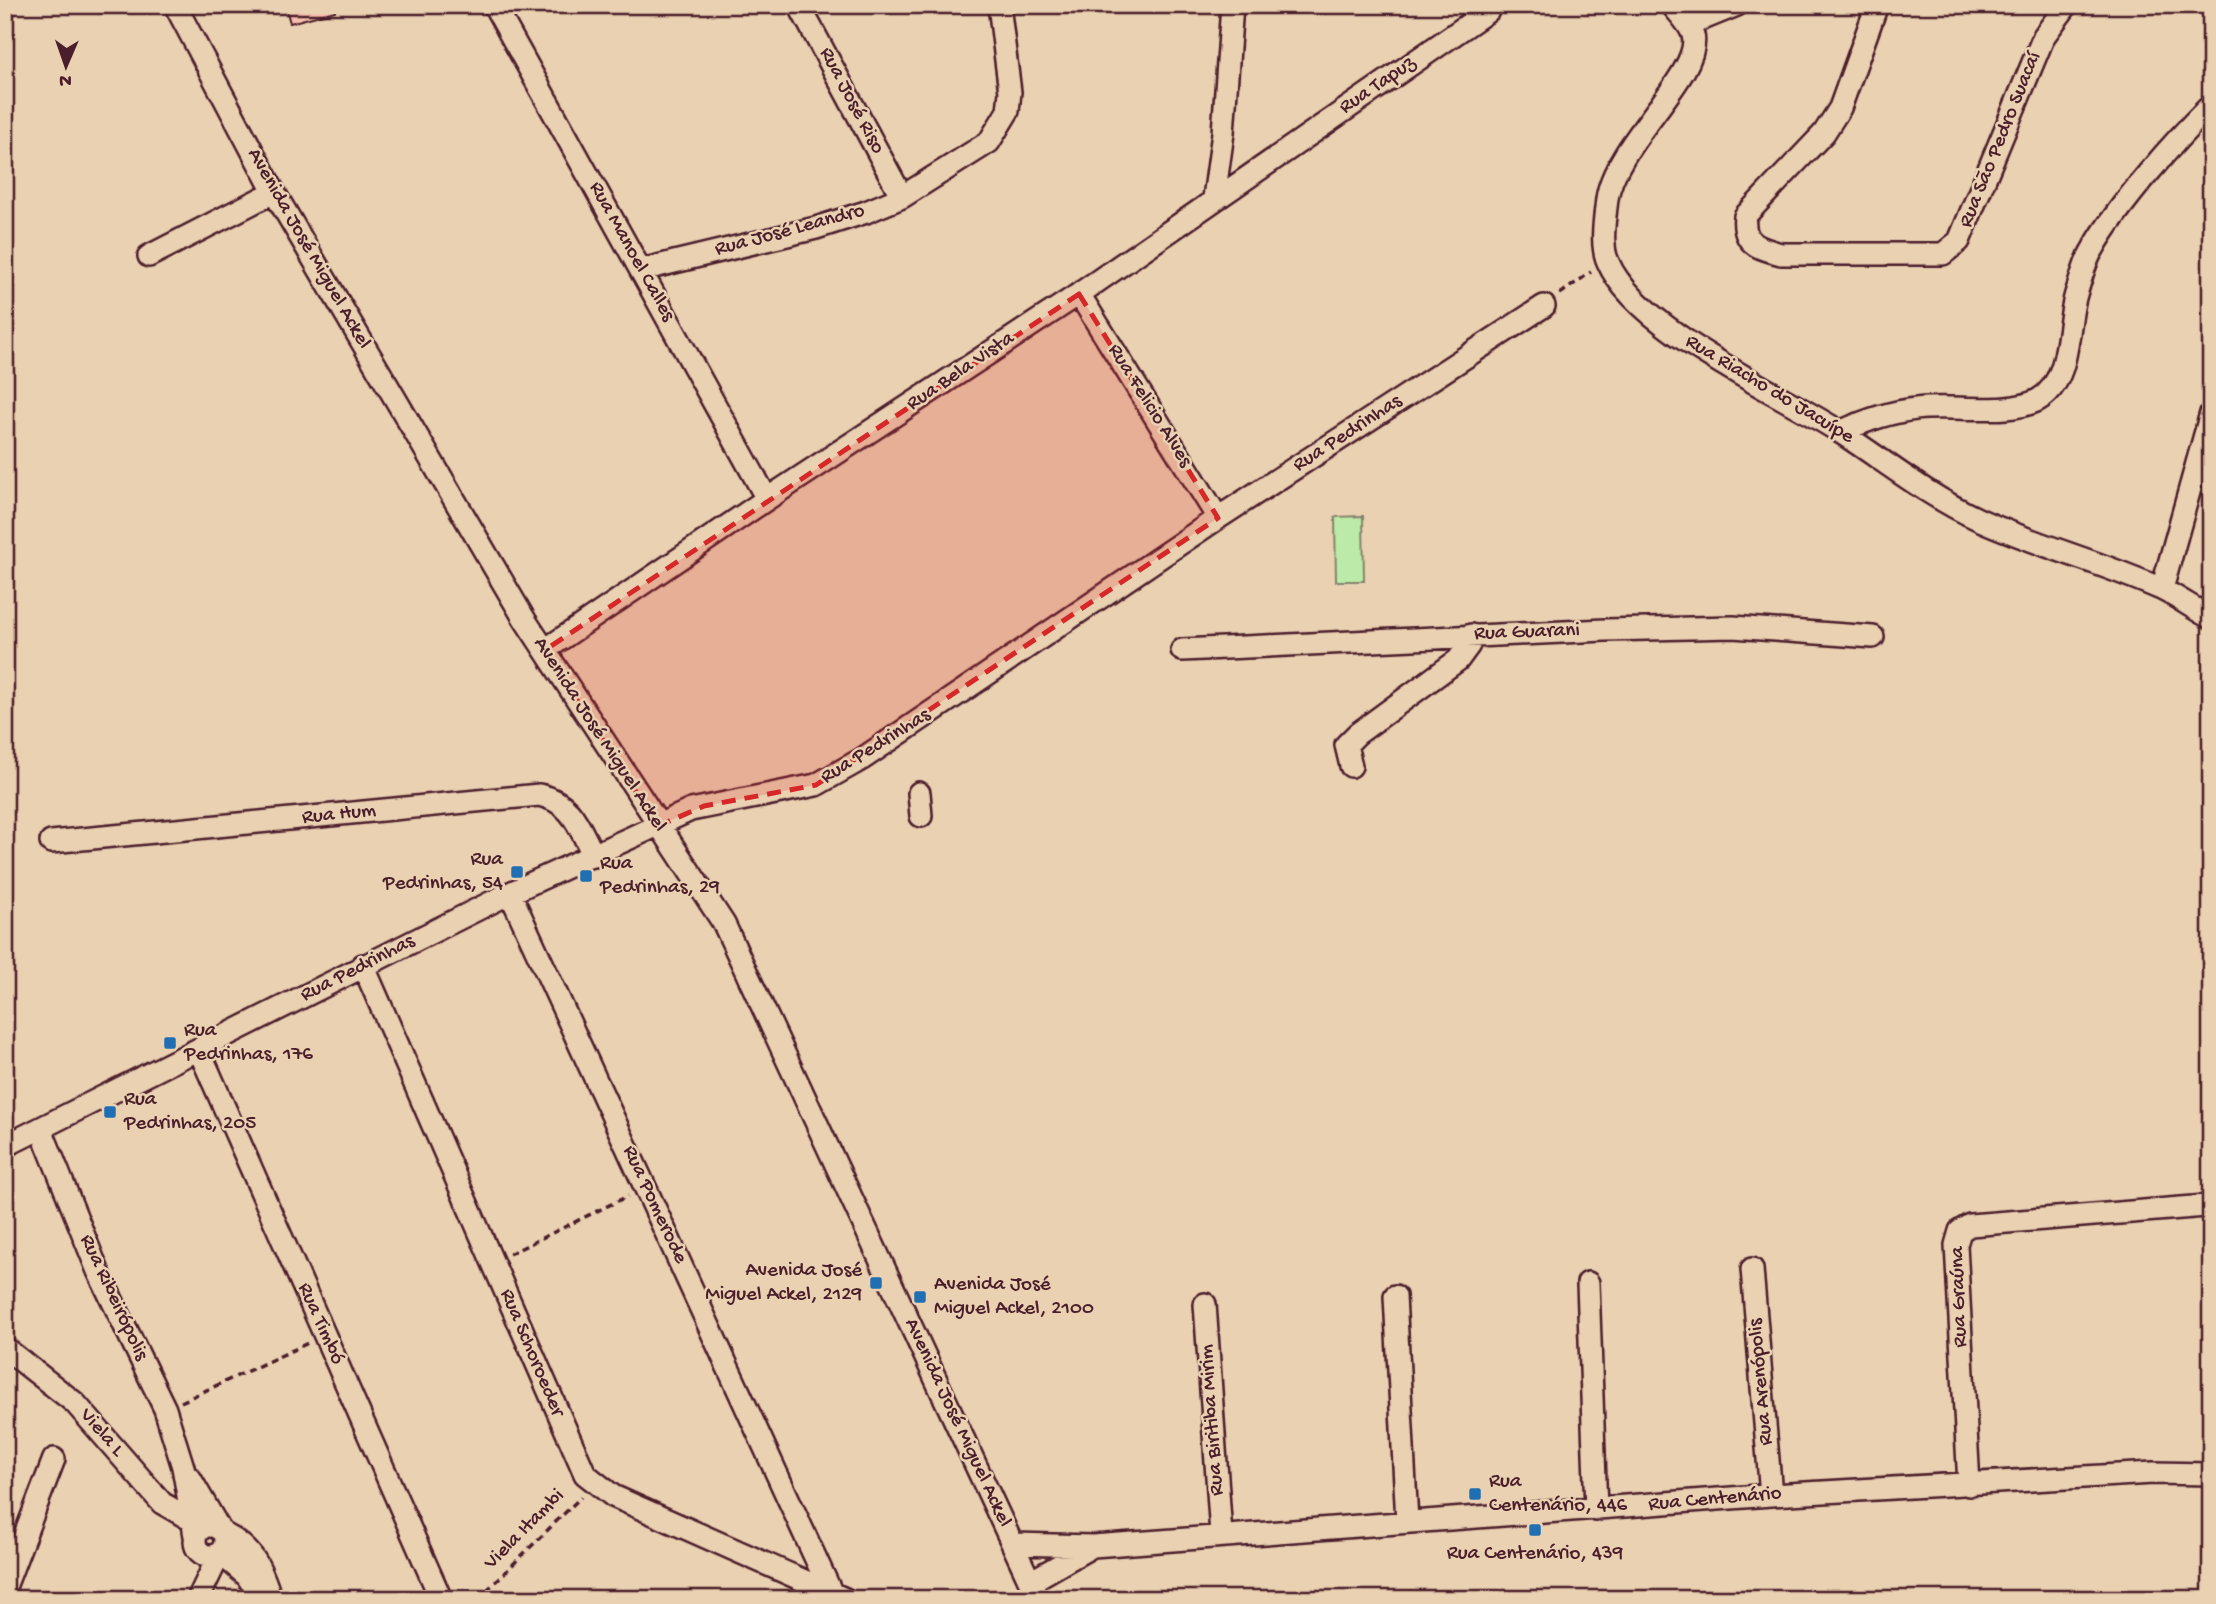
<svg xmlns="http://www.w3.org/2000/svg" width="2216" height="1604" font-family="'Gochi Hand',sans-serif">
<style>
.green{fill:#bceaa9;stroke:#83846a;stroke-width:2}
.building{fill:#f8c0ae;stroke:#4a1f2b;stroke-width:2}
.lines{fill:none;stroke-linecap:round;stroke-linejoin:round}
.minor-casing{stroke:#4a1f2b;stroke-width:26}
.path{stroke:#4a1f2b;stroke-width:3.5;stroke-dasharray:7 5;stroke-linecap:butt}
.minor{stroke:#ead1b2;stroke-width:21}
.marked{fill:#d62828;fill-opacity:0.2;stroke:#d62828;stroke-width:5;stroke-dasharray:14 9;stroke-linejoin:round}
.poi-dot{fill:#1f6fb2;stroke:#ead1b2;stroke-width:2.5}
.labels{text-anchor:middle;dominant-baseline:central;stroke-width:5;stroke-linejoin:round;paint-order:stroke}
.street-label{font-size:21px;fill:#4a1f2b;stroke:#ead1b2}
.poi-label{font-size:21px;fill:#4a1f2b;stroke:#ead1b2;text-anchor:start}
</style>
<rect width="100%" height="100%" fill="#ead1b2"/>
<filter id="ink" filterUnits="userSpaceOnUse"><feTurbulence type="fractalNoise" baseFrequency=".0143" numOctaves="2"/><feDisplacementMap in="SourceGraphic" scale="14" xChannelSelector="R" yChannelSelector="G"/><feConvolveMatrix kernelMatrix="1 2 1 2 8 2 1 2 1" color-interpolation-filters="sRGB"/></filter>
<g filter="url(#ink)">
<path class="green" d="M 1363,516 L 1364,581 L 1336,581 L 1335,517 Z"/>
<path class="building" d="M 285,5 L 334,5 L 335,11 L 290,23 Z"/>
<g class="lines">
<g class="minor-casing">
<path id="minor" d="M 175,5 L 274,192 L 525,620 L 724,924 L 1038,1599
M 494,5 L 767,499
M 799,5 L 902,197
M 1672,5 C 1679,14 1690,24 1693,35 C 1703,73 1614,144 1607,199 C 1605,217 1600,245 1608,262 C 1636,329 1778,392 1840,432 C 1886,462 1928,496 1978,519 C 2038,546 2101,562 2161,589 C 2178,597 2194,609 2211,618
M 1877,5 L 1840,108 L 1824,133 L 1745,216 C 1742,244 1758,248 1781,254 L 1943,254 L 1959,241 L 2044,36 L 2067,5
M 1688,25 L 1737,5
M 1214,198 L 1223,133 L 1232,5
M 149,256 L 274,192
M 641,270 L 816,228 L 866,212 L 902,197 L 989,142 L 1008,111 L 1010,92 L 999,5
M 1079,294 L 1218,518
M 1840,432 C 1864,421 1889,412 1916,409 C 1950,404 2008,416 2038,400 C 2072,381 2066,326 2076,294 C 2081,279 2085,261 2093,249 C 2118,205 2175,140 2211,105
M 2162,589 L 2211,413
M 545,650 L 767,499 L 1079,294 L 1488,11
M 1182,650 L 1605,630 L 1733,627 L 1873,637
M 1351,766 L 1346,745 L 1357,734 L 1458,660 L 1469,645 L 1471,635
M 919,793 L 921,816
M 51,842 L 539,795 C 573,802 579,828 594,856
M 510,893 L 832,1594
M 363,965 L 585,1474 L 613,1496 L 845,1599
M 199,1050 L 441,1599
M 41,1129 L 98,1271 L 165,1409 L 183,1467 L 195,1536
M 5,1146 L 510,893 L 691,810 L 816,785 L 862,759 L 1218,518 L 1544,306
M 1752,1269 L 1771,1495
M 1588,1283 L 1596,1510
M 1395,1296 L 1407,1522
M 1205,1304 L 1221,1535
M 5,1348 L 75,1403 L 162,1503 L 193,1521
M 190,1478 L 220,1530
M 1969,1485 L 1956,1245 L 1960,1231 L 1970,1225 L 2206,1206
M195 1541a15 15 0 1 1 30 0a15 15 0 1 1-30 0Z
M 224,1534 C 254,1549 261,1568 271,1599
M 1014,1544 L 1093,1546 L 1771,1495 L 2153,1473 L 2211,1474
M 1030,1582 L 1091,1547
M 5,1587 L 54,1459
M 198,1599 L 220,1553 L 247,1576 L 262,1599"/>
</g>
<path class="path" d="M 1560,294 L 1591,272
M 509,1254 L 628,1196
M 181,1402 L 308,1343
M 478,1599 L 581,1497"/>
<use href="#minor" class="minor"/>
</g>
</g>
<path class="marked" d="M 1079,294 L 1218,518 L 816,785 L 704,806 L 658,826 L 545,650 Z"/>
<g class="poi-dot">
<rect x="510" y="865" width="14" height="14" rx="3.5"/>
<rect x="579" y="869" width="14" height="14" rx="3.5"/>
<rect x="163" y="1036" width="14" height="14" rx="3.5"/>
<rect x="103" y="1105" width="14" height="14" rx="3.5"/>
<rect x="869" y="1276" width="14" height="14" rx="3.5"/>
<rect x="913" y="1290" width="14" height="14" rx="3.5"/>
<rect x="1468" y="1487" width="14" height="14" rx="3.5"/>
<rect x="1528" y="1523" width="14" height="14" rx="3.5"/>
</g>
<g class="labels">
<g class="street-label">
<text transform="translate(1378 86) rotate(-34)">Rua Tapuz</text>
<text transform="translate(851 101) rotate(62)">Rua José Riso</text>
<text transform="translate(2001 140) rotate(-68)">Rua São Pedro Suacaí</text>
<text transform="translate(790 231) rotate(-15)">Rua José Leandro</text>
<text transform="translate(308 249) rotate(60)">Avenida José Miguel Ackel</text>
<text transform="translate(631 252) rotate(61)">Rua Manoel Calles</text>
<text transform="translate(961 372) rotate(-34)">Rua Bela Vista</text>
<text transform="translate(1769 390) rotate(31)">Rua Riacho do Jacuípe</text>
<text transform="translate(1149 406) rotate(58)">Rua Felicio Alves</text>
<text transform="translate(1348 434) rotate(-33)">Rua Pedrinhas</text>
<text transform="translate(1527 633) rotate(-2)">Rua Guarani</text>
<text transform="translate(599 735) rotate(57)">Avenida José Miguel Ackel</text>
<text transform="translate(876 747) rotate(-32)">Rua Pedrinhas</text>
<text transform="translate(339 815) rotate(-6)">Rua Hum</text>
<text transform="translate(358 969) rotate(-27)">Rua Pedrinhas</text>
<text transform="translate(654 1205) rotate(65)">Rua Pomerode</text>
<text transform="translate(1960 1297) rotate(-92)">Rua Graúna</text>
<text transform="translate(113 1298) rotate(65)">Rua Ribeirópolis</text>
<text transform="translate(320 1324) rotate(66)">Rua Timbó</text>
<text transform="translate(531 1353) rotate(67)">Rua Schoroeder</text>
<text transform="translate(1762 1382) rotate(-95)">Rua Arenópolis</text>
<text transform="translate(1213 1420) rotate(-94)">Rua Biritiba Mirim</text>
<text transform="translate(957 1423) rotate(65)">Avenida José Miguel Ackel</text>
<text transform="translate(101 1433) rotate(49)">Viela L</text>
<text transform="translate(1715 1500) rotate(-5)">Rua Centenário</text>
<text transform="translate(525 1530) rotate(-45)">Viela Itambi</text>
</g>
<g class="poi-label">
<text x="503" y="860" text-anchor="end">Rua<tspan x="503" dy="24">Pedrinhas, 54</tspan></text>
<text x="600" y="864">Rua<tspan x="600" dy="24">Pedrinhas, 29</tspan></text>
<text x="184" y="1031">Rua<tspan x="184" dy="24">Pedrinhas, 176</tspan></text>
<text x="124" y="1100">Rua<tspan x="124" dy="24">Pedrinhas, 205</tspan></text>
<text x="862" y="1271" text-anchor="end">Avenida José<tspan x="862" dy="24">Miguel Ackel, 2129</tspan></text>
<text x="934" y="1285">Avenida José<tspan x="934" dy="24">Miguel Ackel, 2100</tspan></text>
<text x="1489" y="1482">Rua<tspan x="1489" dy="24">Centenário, 446</tspan></text>
<text x="1535" y="1554" text-anchor="middle">Rua Centenário, 439</text>
</g>
</g>
<rect width="2216" height="1604" fill="none" stroke="#ead1b2" stroke-width="28"/>
<rect x="14" y="14" width="2188" height="1576" fill="none" stroke="#4a1f2b" stroke-width="2.5" filter="url(#ink)"/>
<g transform="translate(66 66) rotate(182)" stroke="#ead1b2" stroke-width="5" paint-order="stroke">
<path d="M0-5L12 26L0 18L-12 26Z" fill="#4a1f2b"/>
<text y="-10" font-size="19" font-weight="bold" text-anchor="middle" fill="#4a1f2b">N</text>
</g>
</svg>
